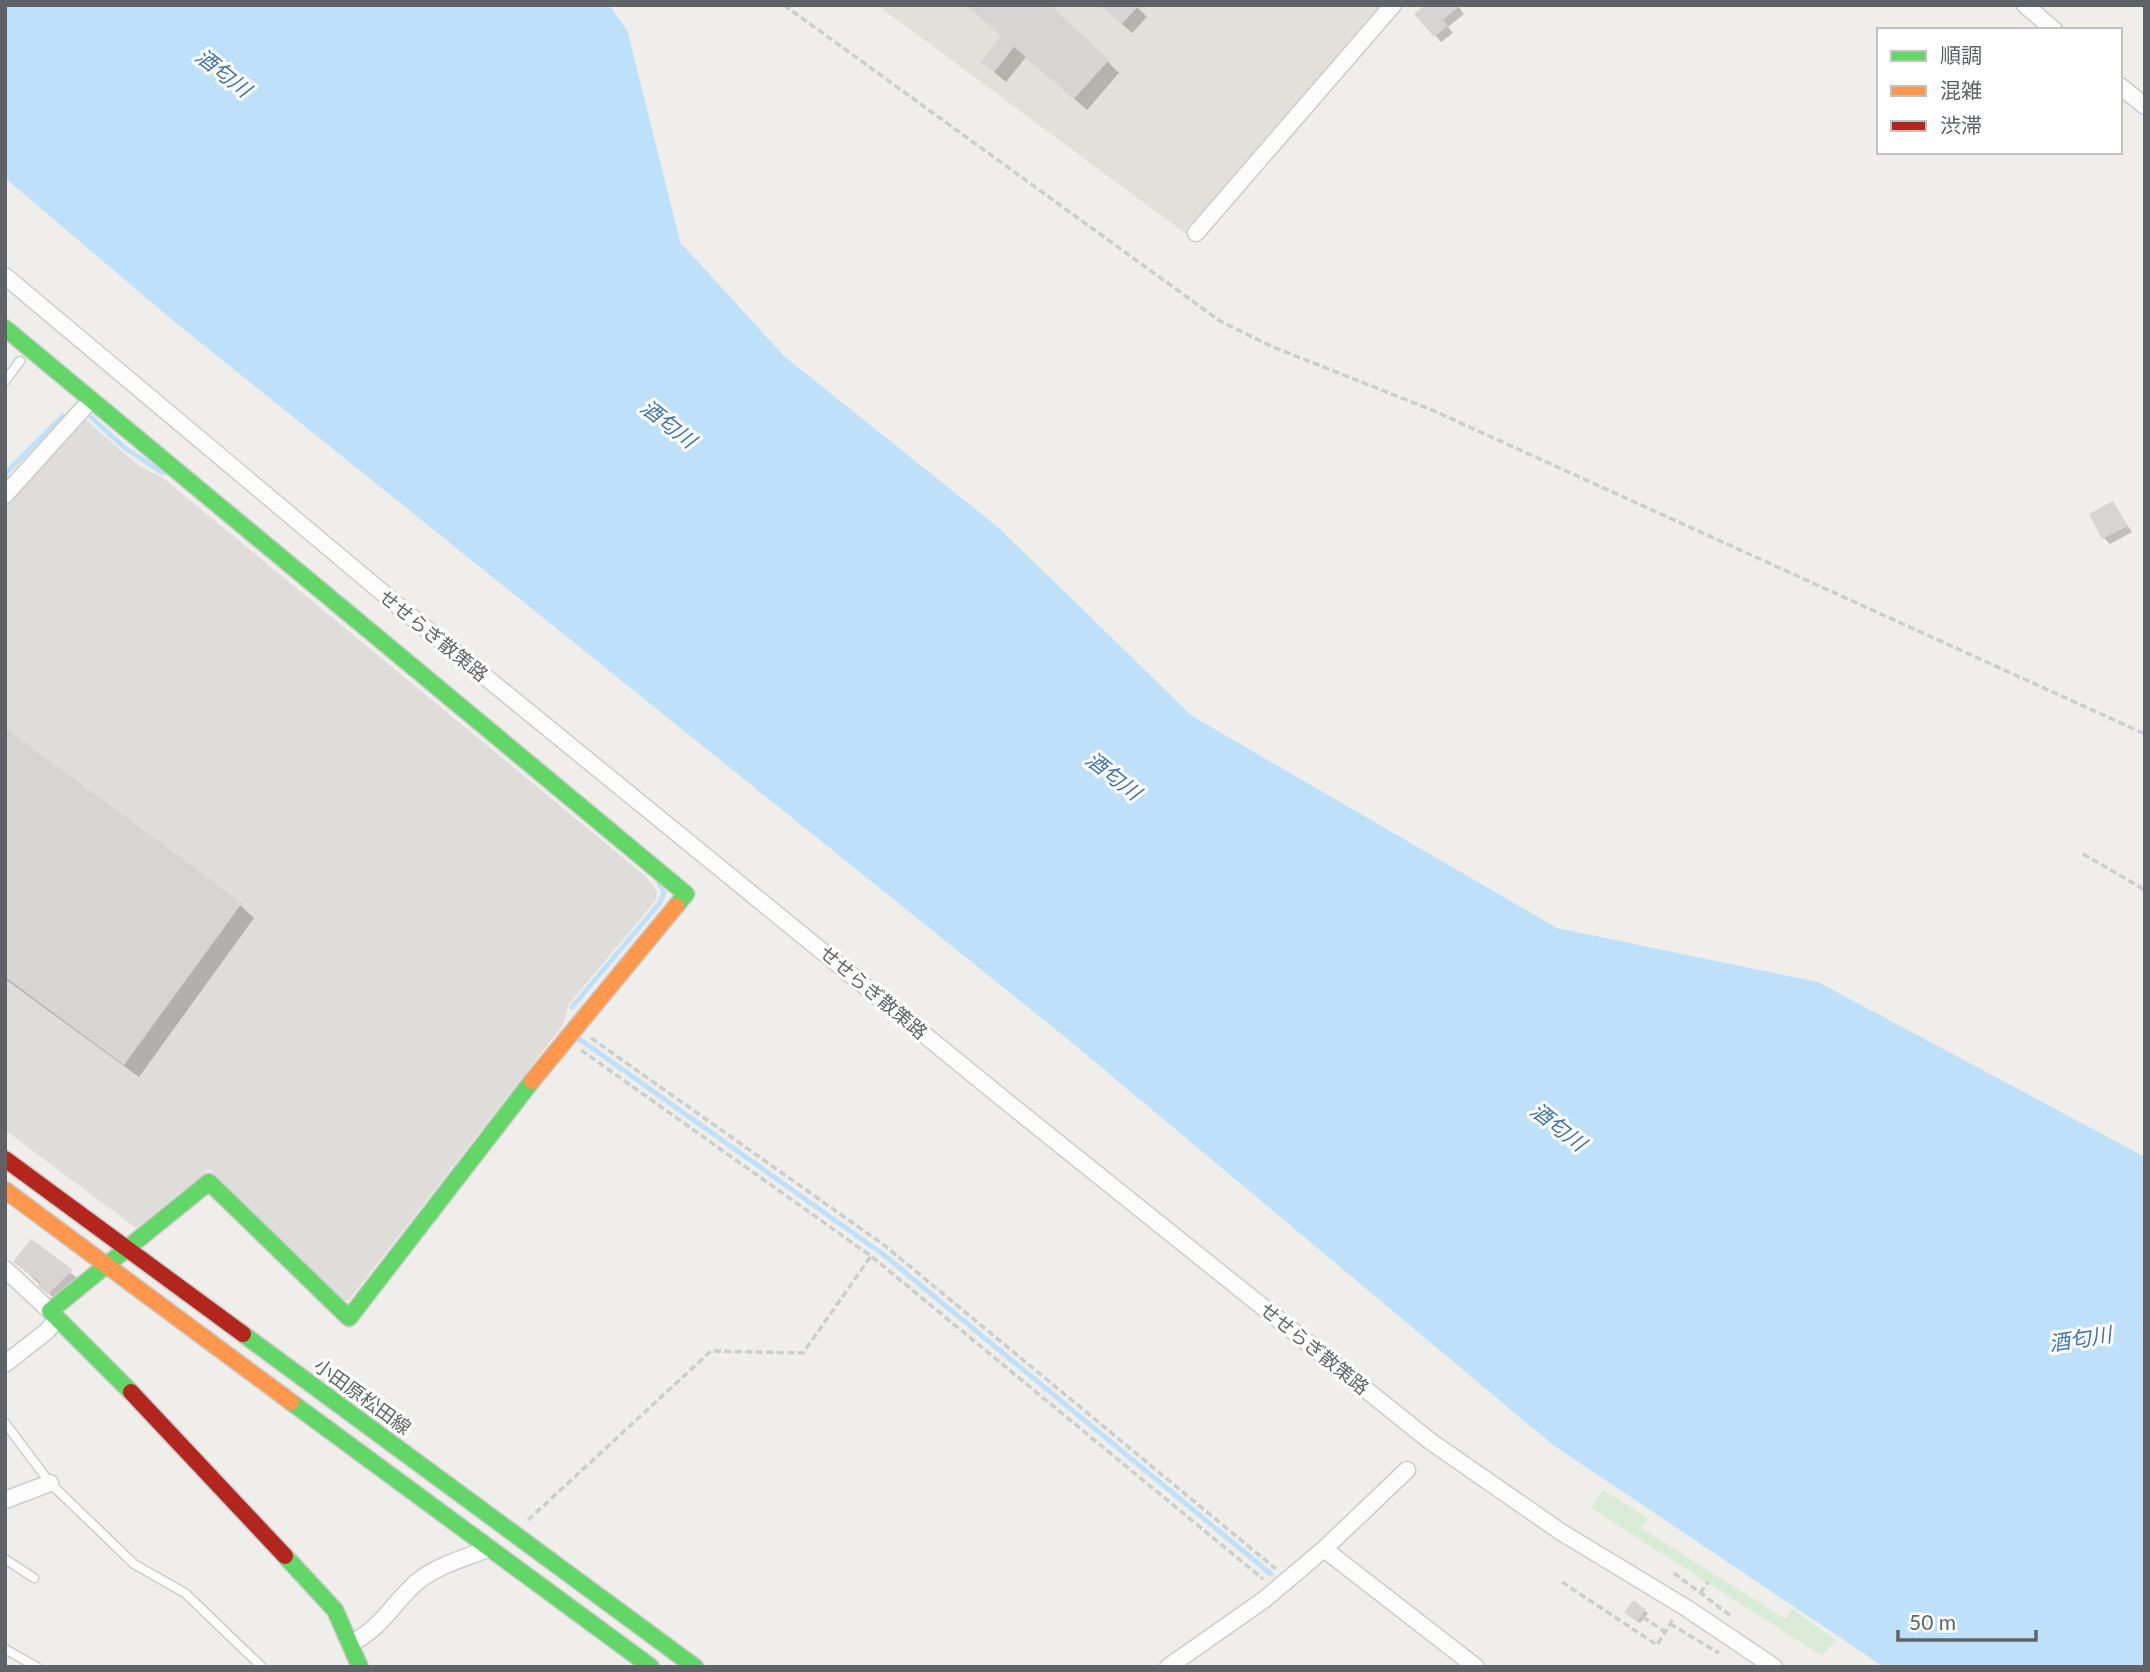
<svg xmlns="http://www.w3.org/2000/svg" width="2150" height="1672" font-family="Lato,'Noto Sans JP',sans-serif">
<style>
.industrial{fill:#dfddda}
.education{fill:#e2e0da}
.green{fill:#d8ebd6}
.water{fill:#bfe0f9}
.shadow{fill:#0003}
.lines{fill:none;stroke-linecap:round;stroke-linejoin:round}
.stream{stroke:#bfe0f9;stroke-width:5}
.building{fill:#d6d5d3}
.lane-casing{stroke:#cbcccc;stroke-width:11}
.street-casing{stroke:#cbcccc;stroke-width:19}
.fast-casing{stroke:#cacacb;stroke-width:19}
.slow-casing{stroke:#cacacb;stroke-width:19}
.jam-casing{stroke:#cacacb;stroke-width:19}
.path{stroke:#cacfcc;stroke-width:3.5;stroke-dasharray:7 3.5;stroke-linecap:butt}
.lane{stroke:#fdfcfc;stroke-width:8}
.street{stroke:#fdfcfc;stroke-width:16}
.fast{stroke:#63d668;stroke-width:16}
.slow{stroke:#ff974d;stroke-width:16}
.jam{stroke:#b3261e;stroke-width:16}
.labels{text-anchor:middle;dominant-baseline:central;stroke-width:6;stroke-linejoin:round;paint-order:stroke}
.street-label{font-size:19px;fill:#5f6368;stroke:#fff}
.water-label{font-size:21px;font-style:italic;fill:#4174aa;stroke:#fff}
</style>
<rect width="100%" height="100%" fill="#efeeea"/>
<path class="industrial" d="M 86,420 L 139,466 L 163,478 L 644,875 L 657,891 L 656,900 L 569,1004 L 563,1025 L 348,1301 L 337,1298 L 210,1169 L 136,1228 L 5,1130 L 5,507 Z"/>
<path class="education" d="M 877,5 L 1385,5 L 1186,234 Z"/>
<path class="green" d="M 1603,1490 L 1648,1518 L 1641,1528 L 1785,1619 L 1792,1609 L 1836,1640 L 1822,1656 L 1591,1508 Z"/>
<path class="water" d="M 5,5 L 609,5 L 627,30 L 680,242 L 784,356 L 999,528 L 1192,716 L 1557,928 L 1818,982 L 2145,1157 L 2145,1667 L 1884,1667 L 1553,1445 L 1070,1041 L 170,318 L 5,178 Z"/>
<path class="shadow" d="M 1101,5 L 1135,5 L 1147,17 L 1132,33 Z
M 1457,5 L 1464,14 L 1448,27 L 1453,33 L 1441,42 L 1417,14 Z
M 1002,36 L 1107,61 L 1119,73 L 1087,110 L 1026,57 L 1006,82 L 995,73 L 983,61 Z
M 2112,504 L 2132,532 L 2110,544 L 2104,538 Z
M 5,731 L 240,905 L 254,918 L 139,1077 L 5,979 Z
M 31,1241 L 81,1281 L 59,1303 L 16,1262 Z
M 1645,1611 L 1648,1613 L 1640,1623 L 1629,1615 Z"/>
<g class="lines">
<path class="stream" d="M 92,418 L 125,448 L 163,473
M 5,474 L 63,416
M 572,1007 L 659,904 L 664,893 L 659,883
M 578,1038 L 884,1255 L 1271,1574"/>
</g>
<path class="building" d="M 966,5 L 1050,5 L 1109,60 L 1074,99 L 1014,47 L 994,72 L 981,62 L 1001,36 Z
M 1100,5 L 1139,5 L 1122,24 Z
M 1425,5 L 1461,5 L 1443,20 L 1448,26 L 1434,37 L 1414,14 Z
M 2113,501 L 2128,526 L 2102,539 L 2089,514 Z
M 5,728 L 242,903 L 124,1065 L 5,977 Z
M 31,1239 L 73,1270 L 48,1294 L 38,1286 L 41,1283 L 13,1262 Z
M 1634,1600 L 1646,1610 L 1637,1622 L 1624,1612 Z"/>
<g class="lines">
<g class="lane-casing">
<path id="lane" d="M 5,381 L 20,361
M 5,1423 L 50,1483 L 134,1564 L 185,1593 L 262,1667
M 5,1559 L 34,1578
M 5,1649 L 37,1667"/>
</g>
<g class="street-casing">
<path id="street" d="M 2025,5 L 2054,30
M 2120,86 L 2145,106
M 1196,233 L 1393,5
M 5,276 L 402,609 L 1007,1102 L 1430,1441 L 1561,1532 L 1688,1609 L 1774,1667
M 5,495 L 91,400
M 5,1269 L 50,1311
M 5,1364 L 47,1331 L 57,1319
M 5,1500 L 50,1483
M 1324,1549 L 1407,1470
M 350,1644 C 384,1626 390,1606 417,1582 C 437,1565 466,1558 490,1548
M 1168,1667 L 1265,1599 L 1324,1549 L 1476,1667"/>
</g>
<g class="fast-casing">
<path id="fast" d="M 5,328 L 686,894 L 676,906
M 243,1334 L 695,1667
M 131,1392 L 50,1311 L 209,1182 L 349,1318 L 532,1081
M 291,1402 L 651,1667
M 285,1556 L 335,1610 L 360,1667"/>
</g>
<g class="slow-casing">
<path id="slow" d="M 532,1081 L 676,906
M 5,1190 L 291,1402"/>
</g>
<g class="jam-casing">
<path id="jam" d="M 5,1159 L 243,1334
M 131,1392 L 285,1556"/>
</g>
<path class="path" d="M 784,5 L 1220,321 L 1273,347 L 1432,410 L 2145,734
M 2083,854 L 2145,890
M 591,1038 L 884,1245 L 1276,1569
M 581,1050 L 871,1256 L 1263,1579
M 528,1520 L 711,1351 L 803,1353 L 871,1256
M 1674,1573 L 1731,1616
M 1562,1582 L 1657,1645 L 1673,1619
M 1700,1593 L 1708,1582
M 1643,1617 L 1665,1632
M 1670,1624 L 1719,1653"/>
<use href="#lane" class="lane"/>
<use href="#street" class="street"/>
<use href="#fast" class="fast"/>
<use href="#slow" class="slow"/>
<use href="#jam" class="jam"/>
</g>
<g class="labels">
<g class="street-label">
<text transform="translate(434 635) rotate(39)">せせらぎ散策路</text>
<text transform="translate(874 992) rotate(40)">せせらぎ散策路</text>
<text transform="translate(1315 1348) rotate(39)">せせらぎ散策路</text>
<text transform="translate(363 1396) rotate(36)">小田原松田線</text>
</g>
<g class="water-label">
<text transform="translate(224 72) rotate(38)">酒匂川</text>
<text transform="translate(669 423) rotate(38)">酒匂川</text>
<text transform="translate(1114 775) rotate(38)">酒匂川</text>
<text transform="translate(1559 1126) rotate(38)">酒匂川</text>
<text transform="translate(2080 1338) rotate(-9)">酒匂川</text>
</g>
</g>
<rect width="2150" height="1672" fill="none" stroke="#5f6368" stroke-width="14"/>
<rect x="1877" y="28" width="245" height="126" fill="#ffffff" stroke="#bfc1c3" stroke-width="2"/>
<rect x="1891" y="51" width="35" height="10" fill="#63d668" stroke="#bfc1c3" stroke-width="2"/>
<text x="1940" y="63" font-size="21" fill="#5f6368">順調</text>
<rect x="1891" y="86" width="35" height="10" fill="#ff974d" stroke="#bfc1c3" stroke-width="2"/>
<text x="1940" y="98" font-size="21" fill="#5f6368">混雑</text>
<rect x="1891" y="121" width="35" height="10" fill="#b3261e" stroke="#bfc1c3" stroke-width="2"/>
<text x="1940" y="133" font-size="21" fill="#5f6368">渋滞</text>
<path d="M1898 1630v10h138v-10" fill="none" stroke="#5f6368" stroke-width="3.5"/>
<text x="1909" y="1630" font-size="21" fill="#5f6368" stroke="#ffffff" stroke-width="5" paint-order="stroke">50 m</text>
</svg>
